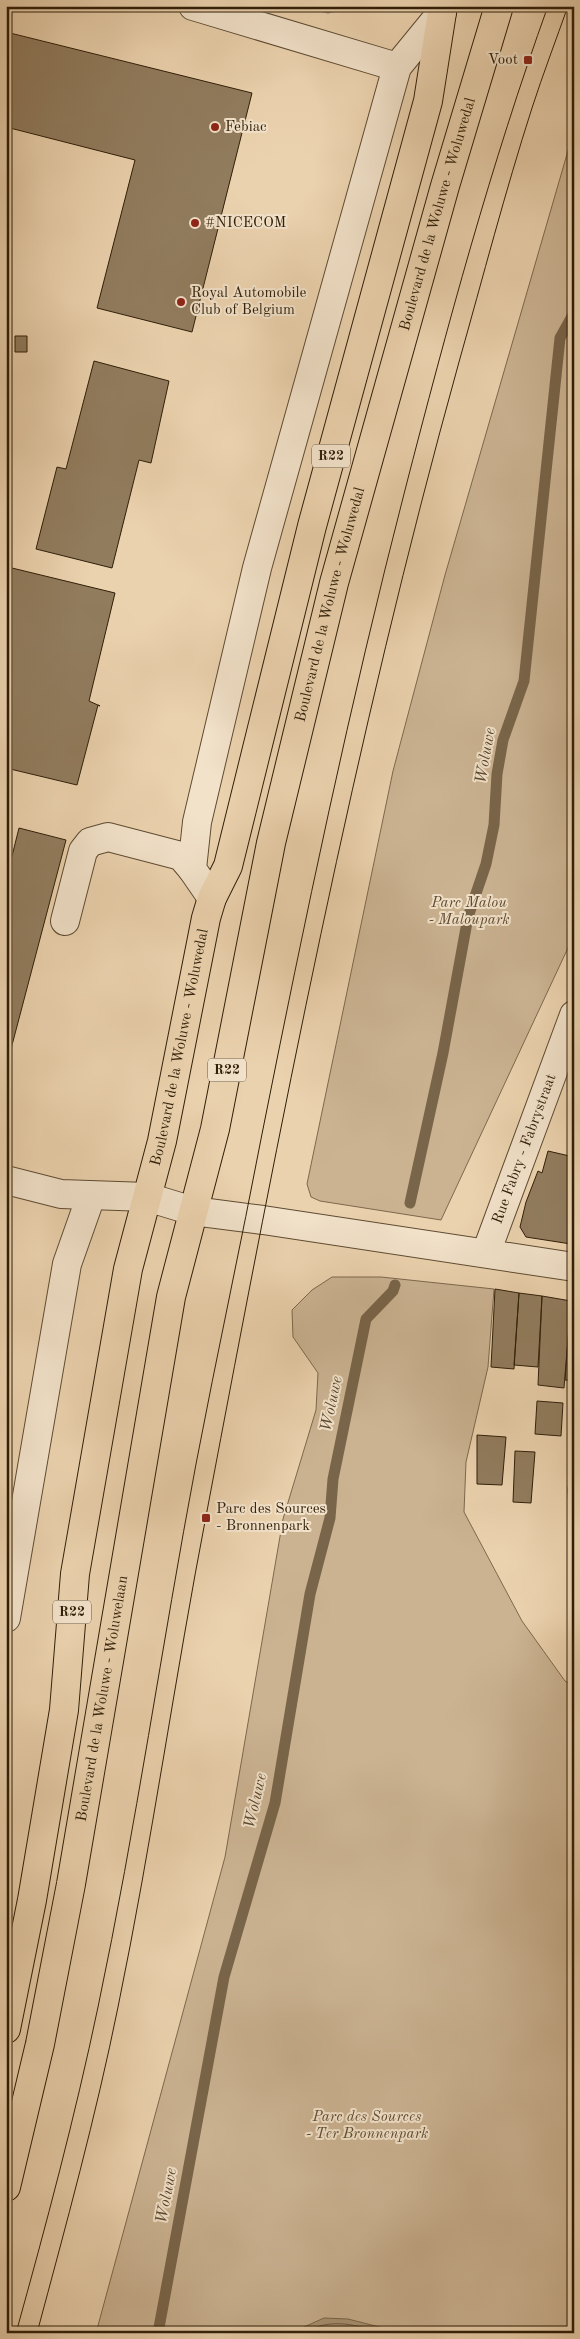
<svg xmlns="http://www.w3.org/2000/svg" width="580" height="2339" font-family="'Old Standard TT',serif">
<style>
.green{fill:#cbb392;stroke:#7d684d}
.water{fill:#ab9576;stroke:#79654a}
.lines{fill:none;stroke-linecap:round;stroke-linejoin:round}
.shore{stroke:#6d5a3f;stroke-width:1}
.stream{stroke:#79654a;stroke-width:11}
.building{fill:#917c5e;stroke:#2f1e08}
.minor-casing{stroke:#5e4b32;stroke-width:30}
.highway-casing{stroke:#2f1e08;stroke-width:30}
.minor{stroke:#f2e2ca;stroke-width:28}
.highway{stroke:#ebd2ae;stroke-width:28}
.tram{stroke:#2f1e08;stroke-width:1}
.poi-dot{fill:#8f2418;stroke:#f2e2ca;stroke-width:2}
.labels{text-anchor:middle;dominant-baseline:central;stroke-width:4;stroke-linejoin:round;paint-order:stroke}
.shield{fill:#f2e2ca;stroke:#6a5942;stroke-width:1}
.shield-label{font-size:14px;font-weight:bold;fill:#2f1e08}
.poi-label{font-size:15px;fill:#2f1e08;stroke:#f2e2ca;text-anchor:start}
.street-label{font-size:15px;fill:#2f1e08;stroke:#f2e2ca}
.park-label{font-size:15px;font-style:italic;fill:#5e4b31;stroke:#f2e2ca}
.water-label{font-size:16px;font-style:italic;fill:#5a482e;stroke:#f2e2ca}
</style>
<rect width="100%" height="100%" fill="#ebd2ae"/>
<filter id="stains"><feTurbulence type="fractalNoise" baseFrequency=".004" numOctaves="4"/><feColorMatrix values="0 0 0 0 .2 0 0 0 0 .09 0 0 0 0 .02 0 0 0 .5 -.17"/></filter>
<radialGradient id="worn" r=".72"><stop offset=".6" stop-color="#630" stop-opacity="0"/><stop offset="1" stop-color="#630" stop-opacity=".3"/></radialGradient>
<path class="green" d="M 299,6 L 355,6 L 328,13 Z
M 574,130 L 574,935 L 441,1220 L 320,1201 L 311,1197 L 307,1184 L 393,771 L 445,575 Z
M 332,1277 L 381,1277 L 494,1289 L 488,1367 L 466,1462 L 464,1512 L 522,1621 L 565,1681 L 574,1686 L 574,2333 L 96,2333 L 225,1857 L 283,1519 L 316,1410 L 318,1373 L 293,1337 L 292,1310 L 312,1290 Z"/>
<path class="water" d="M 324,2318 L 348,2319 L 403,2333 L 299,2333 L 304,2327 Z"/>
<g class="lines">
<path class="shore" d="M 306,2333 C 329,2316 359,2326 384,2333"/>
<path class="stream" d="M 410,1203 L 443,1053 L 468,917 L 486,864 L 494,825 L 497,774 L 503,740 L 524,681 L 560,338 L 574,313
M 158,2333 L 224,1977 L 275,1803 L 310,1594 L 330,1518 L 333,1479 L 366,1319 L 393,1291 L 395,1285"/>
</g>
<path class="building" d="M 6,32 L 252,93 L 192,332 L 97,308 L 135,160 L 6,127 Z
M 15,336 L 27,336 L 27,352 L 15,352 Z
M 94,361 L 169,381 L 151,463 L 139,460 L 112,568 L 36,549 L 57,467 L 66,469 Z
M 12,568 L 115,593 L 89,701 L 100,706 L 98,705 L 77,785 L 6,768 L 6,643 L 9,632 L 6,631 L 6,618 Z
M 19,828 L 66,840 L 6,1068 L 6,863 L 10,864 Z
M 574,1076 L 574,1093 L 568,1091 Z
M 548,1151 L 574,1157 L 574,1172 L 569,1194 L 574,1195 L 574,1223 L 571,1244 L 526,1237 L 520,1227 L 526,1202 L 538,1171 L 542,1173 Z
M 495,1289 L 519,1293 L 514,1369 L 491,1367 Z
M 519,1293 L 542,1296 L 538,1367 L 514,1365 Z
M 542,1296 L 571,1301 L 564,1388 L 538,1385 Z
M 571,1301 L 574,1301 L 574,1381 L 565,1380 Z
M 537,1401 L 563,1403 L 561,1436 L 535,1434 Z
M 574,1423 L 574,1570 L 572,1570 L 568,1490 Z
M 477,1435 L 506,1437 L 502,1485 L 477,1484 Z
M 515,1451 L 535,1452 L 531,1503 L 513,1502 Z"/>
<g class="lines">
<g class="minor-casing">
<g id="minor">
<path d="M 193,6 L 397,67"/>
<path d="M 212,898 L 192,869 L 197,822 L 257,568 L 397,67 L 442,12"/>
<path d="M 65,921 L 83,851 L 90,842 L 108,837 L 181,856 L 192,869"/>
<path d="M 6,1180 L 61,1194 L 147,1197 L 193,1211 L 263,1220 L 574,1267"/>
<path id="s1" d="M 486,1253 L 574,1015"/>
<path d="M 6,1618 L 67,1264 L 91,1196"/>
</g>
</g>
<g class="highway-casing">
<g id="highway">
<path id="s2" d="M 6,2029 L 32,1900 L 64,1710 L 75,1574 L 128,1269 L 162,1141 L 206,918 L 212,898 L 228,866 L 312,526 L 428,101 L 443,6"/>
<path id="s3" d="M 6,2187 L 40,2044 L 71,1884 L 171,1297 L 215,1129 L 271,843 L 334,583 L 445,186 L 499,6"/>
</g>
</g>
<use href="#minor" class="minor"/>
<use href="#highway" class="highway"/>
<path class="tram" d="M 16,2333 C 46,2225 75,2117 98,2007 C 136,1827 162,1644 196,1464 C 217,1354 241,1244 262,1134 C 305,918 350,703 405,490 C 447,327 491,164 548,6
M 37,2333 C 66,2225 96,2116 118,2007 C 152,1842 175,1676 207,1511 C 280,1125 354,740 459,362 C 483,277 505,192 532,108 C 543,74 556,40 568,6"/>
</g>
<g class="poi-dot">
<rect x="523" y="55" width="10" height="10" rx="2.5"/>
<circle cx="215" cy="127" r="5"/>
<circle cx="195" cy="223" r="5"/>
<circle cx="181" cy="302" r="5"/>
<rect x="201" y="1513" width="10" height="10" rx="2.5"/>
</g>
<g class="labels">
<g class="shield">
<rect x="312" y="444.5" width="38" height="23" rx="4"/>
<rect x="208" y="1058.5" width="38" height="23" rx="4"/>
<rect x="53" y="1600.5" width="38" height="23" rx="4"/>
</g>
<g class="shield-label">
<text x="331" y="456">R22</text>
<text x="227" y="1070">R22</text>
<text x="72" y="1612">R22</text>
</g>
<g class="poi-label">
<text x="518" y="60" text-anchor="end">Voot</text>
<text x="225" y="127">Febiac</text>
<text x="205" y="223">#NICECOM</text>
<text x="191" y="293">Royal Automobile<tspan x="191" dy="17">Club of Belgium</tspan></text>
<text x="216" y="1509">Parc des Sources<tspan x="216" dy="17">- Bronnenpark</tspan></text>
</g>
<g class="street-label">
<text stroke="none"><textPath href="#s3" startOffset="2021">Boulevard de la Woluwe - Woluwedal</textPath></text>
<text stroke="none"><textPath href="#s3" startOffset="1616">Boulevard de la Woluwe - Woluwedal</textPath></text>
<text stroke="none"><textPath href="#s2" startOffset="998">Boulevard de la Woluwe - Woluwedal</textPath></text>
<text stroke="none"><textPath href="#s1" startOffset="111">Rue Fabry - Fabrystraat</textPath></text>
<text stroke="none"><textPath href="#s3" startOffset="498">Boulevard de la Woluwe - Woluwelaan</textPath></text>
</g>
<g class="park-label">
<text x="469" y="903">Parc Malou<tspan x="469" dy="17">- Maloupark</tspan></text>
<text x="367" y="2117">Parc des Sources<tspan x="367" dy="17">- Ter Bronnenpark</tspan></text>
</g>
<g class="water-label">
<text transform="translate(486 756) rotate(-80)">Woluwe</text>
<text transform="translate(332 1404) rotate(-78)">Woluwe</text>
<text transform="translate(256 1801) rotate(-77)">Woluwe</text>
<text transform="translate(167 2196) rotate(-79)">Woluwe</text>
</g>
</g>
<rect width="580" height="2339" fill="none" stroke="#ebd2ae" stroke-width="25"/>
<rect x="8" y="8" width="565" height="2324" fill="none" stroke="#2f1e08" stroke-width="2.5"/>
<rect x="12" y="12" width="555" height="2314" fill="none" stroke="#2f1e08"/>
<rect width="100%" height="100%" filter="url(#stains)"/>
<rect width="100%" height="100%" fill="url(#worn)"/>
</svg>
